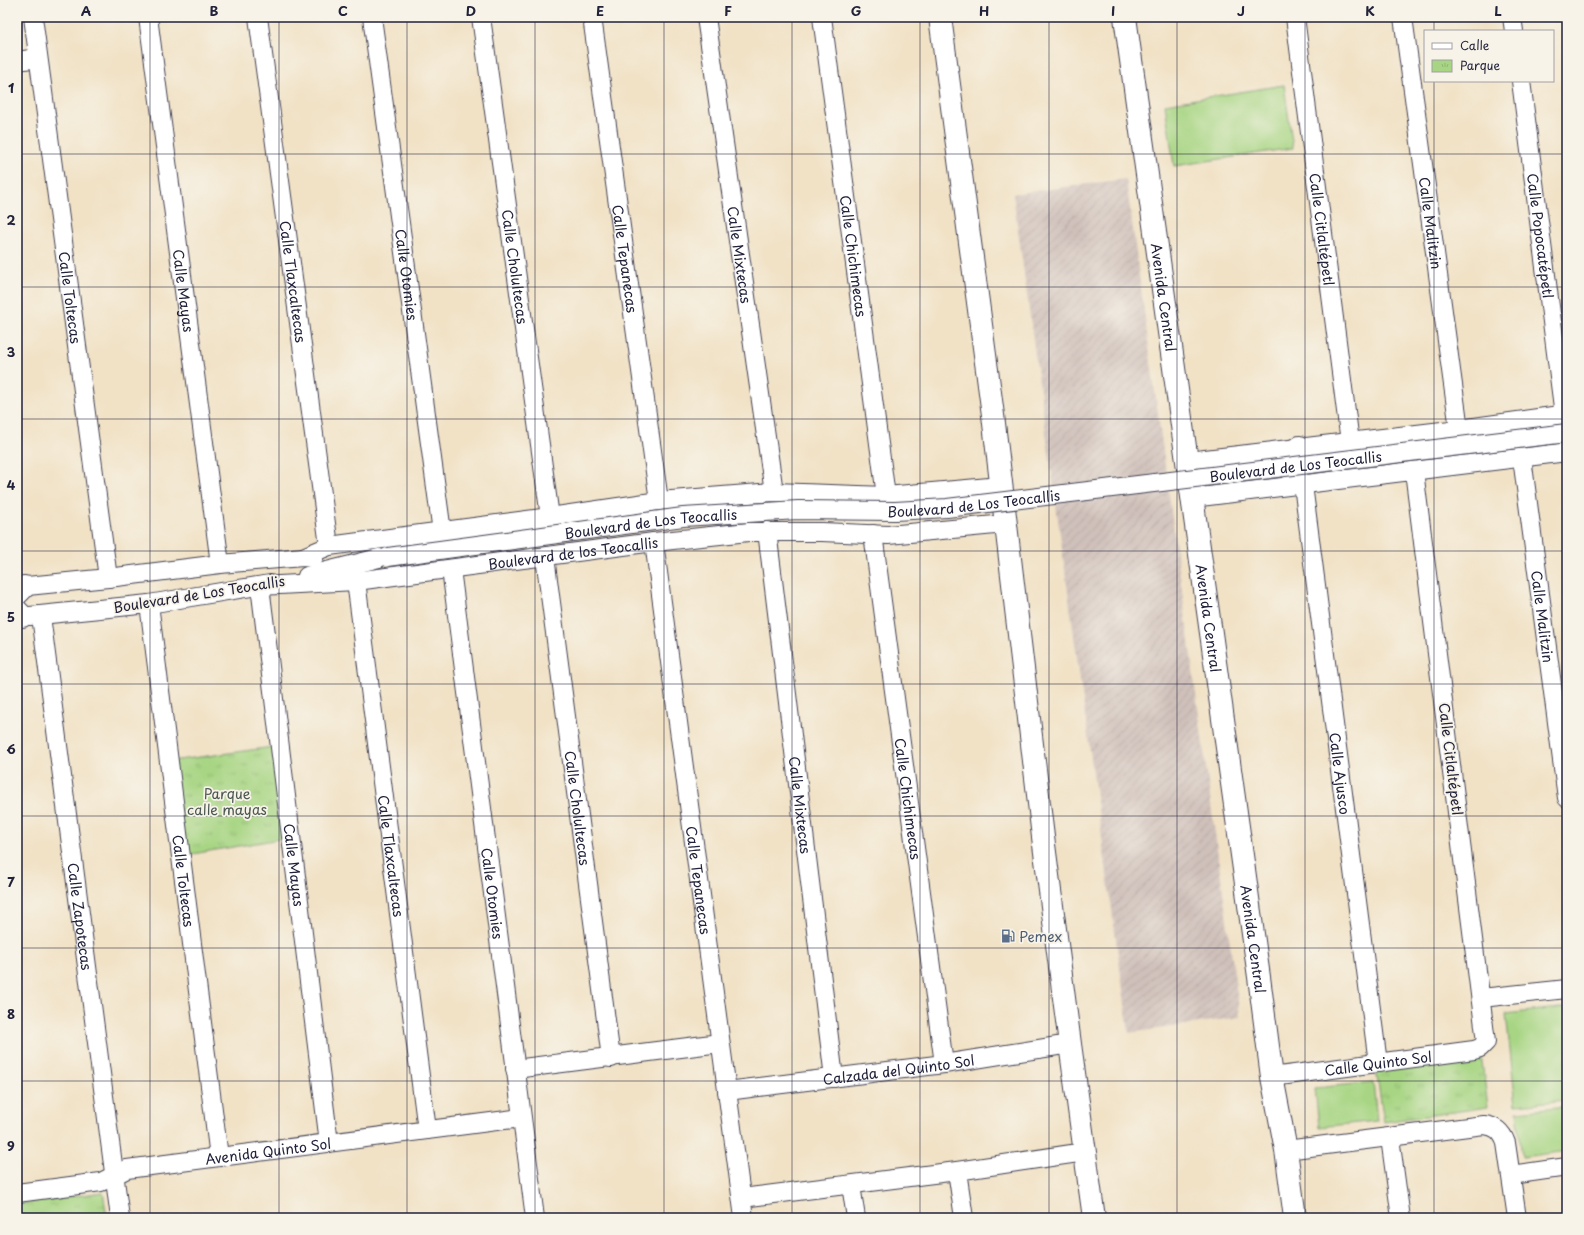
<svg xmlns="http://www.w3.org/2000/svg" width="1584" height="1235" font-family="'Playpen Sans',sans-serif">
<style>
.industrial{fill:url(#industrial-furrows)}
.grass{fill:#a7d583;stroke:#647c5f}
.park{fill:url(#park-tufts);stroke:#647c5f}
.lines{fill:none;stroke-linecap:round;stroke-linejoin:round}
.minor-casing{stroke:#413f50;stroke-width:20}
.major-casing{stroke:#413f50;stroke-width:24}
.highway-casing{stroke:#413f50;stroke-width:24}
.minor{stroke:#fff;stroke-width:18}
.major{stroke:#fff;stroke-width:22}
.highway{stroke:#fff;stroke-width:22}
.minor-bridge-casing{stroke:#413f50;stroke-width:20;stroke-linecap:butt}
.minor-bridge{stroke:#fff;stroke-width:18}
.grid{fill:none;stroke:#22223b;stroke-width:1;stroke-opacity:0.55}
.labels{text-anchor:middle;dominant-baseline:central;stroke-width:3.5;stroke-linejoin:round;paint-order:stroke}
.street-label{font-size:14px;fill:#22223b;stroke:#f7f3e8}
.park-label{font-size:14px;fill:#4a5851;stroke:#f7f3e8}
.service-label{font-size:14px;fill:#4e5e75;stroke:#f7f3e8;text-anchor:start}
.neatline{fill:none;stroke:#22223b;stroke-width:1.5}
.grid-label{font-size:13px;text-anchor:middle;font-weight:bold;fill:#22223b}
</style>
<defs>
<pattern id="industrial-furrows" width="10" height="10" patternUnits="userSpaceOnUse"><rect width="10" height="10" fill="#cfc0ba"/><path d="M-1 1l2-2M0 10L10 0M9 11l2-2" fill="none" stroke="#b1a5a1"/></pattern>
<pattern id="park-tufts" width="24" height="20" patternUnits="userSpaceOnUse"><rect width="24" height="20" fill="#a7d583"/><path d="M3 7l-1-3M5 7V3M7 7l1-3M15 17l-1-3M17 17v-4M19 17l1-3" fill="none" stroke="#8fb772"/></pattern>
</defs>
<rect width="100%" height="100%" fill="#f7f3e8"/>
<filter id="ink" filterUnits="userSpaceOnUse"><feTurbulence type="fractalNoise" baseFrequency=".025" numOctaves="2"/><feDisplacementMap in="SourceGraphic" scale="8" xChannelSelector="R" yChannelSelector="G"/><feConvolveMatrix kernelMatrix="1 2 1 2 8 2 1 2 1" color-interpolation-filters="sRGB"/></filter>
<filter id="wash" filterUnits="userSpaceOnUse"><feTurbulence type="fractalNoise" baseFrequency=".012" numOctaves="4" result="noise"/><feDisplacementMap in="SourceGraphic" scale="16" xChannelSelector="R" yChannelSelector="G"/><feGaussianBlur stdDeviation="0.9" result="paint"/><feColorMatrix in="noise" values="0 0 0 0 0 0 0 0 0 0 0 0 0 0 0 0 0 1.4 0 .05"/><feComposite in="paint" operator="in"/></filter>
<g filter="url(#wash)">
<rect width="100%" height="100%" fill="#f1e2c6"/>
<path class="industrial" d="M 1126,179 L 1240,1017 L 1129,1033 L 1013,194 Z"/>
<path class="grass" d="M 1284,85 L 1293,148 L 1174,166 L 1165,104 Z
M 1567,1007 L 1567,1100 L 1516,1105 L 1506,1014 Z
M 1373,1082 L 1377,1121 L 1319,1127 L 1315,1088 Z
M 1567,1106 L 1567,1151 L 1522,1157 L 1517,1111 Z"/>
<path class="park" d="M 273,747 L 285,838 L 187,855 L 171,761 Z
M 1481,1054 L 1488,1107 L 1384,1122 L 1376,1070 Z
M 103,1192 L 107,1218 L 17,1218 L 17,1204 Z"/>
</g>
<g filter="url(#ink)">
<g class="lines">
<g class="minor-casing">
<g id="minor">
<path id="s1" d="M 33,17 L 108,578"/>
<path id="s2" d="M 148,17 L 220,564"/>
<path id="s3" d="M 258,17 L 329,546"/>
<path id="s4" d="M 372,17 L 442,532"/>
<path id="s5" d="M 481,17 L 550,517"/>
<path id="s6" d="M 592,17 L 659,501"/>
<path id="s7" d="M 706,17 L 774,492"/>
<path id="s8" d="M 822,17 L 886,496"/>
<path id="s9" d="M 1295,17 L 1350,442"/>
<path id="s10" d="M 1403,17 L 1459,429"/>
<path d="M 1512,17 L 1514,31"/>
<path d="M 17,61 L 38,58"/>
<path id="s11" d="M 1521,81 L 1564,415"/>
<path id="s12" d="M 1522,458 L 1567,798"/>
<path d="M 1188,461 L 1459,429 L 1567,414"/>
<path id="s13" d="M 1303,485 L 1378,1063"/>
<path d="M 1192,498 L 1567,452"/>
<path id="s14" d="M 767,531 L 834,1078"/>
<path id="s15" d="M 873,534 L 944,1064"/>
<path id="s16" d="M 654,542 L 744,1218"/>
<path d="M 303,557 L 329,546 L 550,517 L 659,501 L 774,492 L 886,496 L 1001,486"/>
<path id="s17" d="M 545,557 L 611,1058"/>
<path id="s18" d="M 451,569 L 535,1218"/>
<path d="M 307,576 L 379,558"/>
<path id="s19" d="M 356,581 L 427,1130"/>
<path id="s20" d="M 260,586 L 356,581 L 654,542 L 748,532 L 822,532 L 888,535 L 1006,524"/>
<path id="s21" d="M 260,586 L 329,1143"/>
<path d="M 17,587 L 108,578 L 220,564 L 303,557 L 314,558"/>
<path id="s22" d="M 149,604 L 219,1157"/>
<path d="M 30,616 L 149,604 L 270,584"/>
<path id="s23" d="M 41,616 L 120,1218"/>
<path d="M 1481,998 L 1567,989"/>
<path d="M 515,1069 L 720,1043"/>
<path id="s24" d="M 1272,1077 L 1474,1050 L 1480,1048 L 1486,1042 L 1414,471"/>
<path id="s25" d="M 727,1091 L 944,1064 L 1070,1044"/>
<path d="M 1390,1138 L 1401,1218"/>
<path d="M 1286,1150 L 1484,1125 C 1496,1126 1502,1132 1506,1143 L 1517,1218"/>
<path d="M 957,1171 L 964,1218"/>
<path d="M 1511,1175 L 1567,1167"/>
<path d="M 851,1185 L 856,1218"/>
<path id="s26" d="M 17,1193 L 101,1182 L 127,1169 L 521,1118"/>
<path d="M 742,1198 L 957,1171 L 1085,1152"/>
</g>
</g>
<g class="major-casing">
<path id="major" d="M 1300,447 L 1292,456 C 1293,469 1291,478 1303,485
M 17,594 L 24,587
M 17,611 L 22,616"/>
</g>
<g class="highway-casing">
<g id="highway">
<path d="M 940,17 L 993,415 L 1043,837 L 1070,1044 L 1094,1218"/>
<path id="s27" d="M 1125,17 L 1259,977 L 1272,1077 L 1286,1150 L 1295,1218"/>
</g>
</g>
<use href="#minor" class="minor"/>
<use href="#major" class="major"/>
<use href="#highway" class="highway"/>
<g class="minor-bridge-casing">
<g id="minor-bridge">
<path id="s28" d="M 388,557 L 683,517 L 798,510 L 895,511 L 947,508 L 1567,433"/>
</g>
</g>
<use href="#minor-bridge" class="minor-bridge"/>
</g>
</g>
<path class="grid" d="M 150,17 L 150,1218M 279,17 L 279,1218M 407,17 L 407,1218M 535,17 L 535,1218M 664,17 L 664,1218M 792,17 L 792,1218M 920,17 L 920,1218M 1049,17 L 1049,1218M 1177,17 L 1177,1218M 1305,17 L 1305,1218M 1434,17 L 1434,31M 1434,81 L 1434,1218M 17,154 L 1567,154M 17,287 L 1567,287M 17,419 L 1567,419M 17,551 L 1567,551M 17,684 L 1567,684M 17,816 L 1567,816M 17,948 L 1567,948M 17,1081 L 1567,1081"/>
<defs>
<g id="fuel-bare" transform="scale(1.08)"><path d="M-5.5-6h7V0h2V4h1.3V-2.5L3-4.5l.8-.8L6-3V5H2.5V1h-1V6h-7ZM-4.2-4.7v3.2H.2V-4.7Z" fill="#5c6f8a" stroke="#f7f3e8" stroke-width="2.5" paint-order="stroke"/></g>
</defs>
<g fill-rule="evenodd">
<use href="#fuel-bare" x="1008" y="936"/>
</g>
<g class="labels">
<g class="street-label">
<text stroke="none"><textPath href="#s10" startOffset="208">Calle Malitzin</textPath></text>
<text stroke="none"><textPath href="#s9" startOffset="214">Calle Citlaltépetl</textPath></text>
<text stroke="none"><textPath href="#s11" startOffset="156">Calle Popocatépetl</textPath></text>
<text stroke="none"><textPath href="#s7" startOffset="240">Calle Mixtecas</textPath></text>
<text stroke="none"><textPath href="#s8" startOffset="241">Calle Chichimecas</textPath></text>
<text stroke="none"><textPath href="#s6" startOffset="244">Calle Tepanecas</textPath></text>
<text stroke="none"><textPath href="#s5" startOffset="252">Calle Cholultecas</textPath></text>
<text stroke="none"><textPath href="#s4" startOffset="260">Calle Otomies</textPath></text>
<text stroke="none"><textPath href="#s3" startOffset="267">Calle Tlaxcaltecas</textPath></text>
<text stroke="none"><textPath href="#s2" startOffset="276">Calle Mayas</textPath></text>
<text stroke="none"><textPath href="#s27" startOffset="283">Avenida Central</textPath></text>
<text stroke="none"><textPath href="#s1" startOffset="283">Calle Toltecas</textPath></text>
<text stroke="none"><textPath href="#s28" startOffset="913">Boulevard de Los Teocallis</textPath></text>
<text stroke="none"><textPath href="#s28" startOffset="589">Boulevard de Los Teocallis</textPath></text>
<text stroke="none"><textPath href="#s28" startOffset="265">Boulevard de Los Teocallis</textPath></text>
<text stroke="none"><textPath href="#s20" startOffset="315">Boulevard de los Teocallis</textPath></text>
<text transform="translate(199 594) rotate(-9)">Boulevard de Los Teocallis</text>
<text stroke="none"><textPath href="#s12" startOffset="160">Calle Malitzin</textPath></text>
<text stroke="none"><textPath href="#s27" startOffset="607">Avenida Central</textPath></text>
<text transform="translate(1451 759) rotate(83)">Calle Citlaltépetl</text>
<text stroke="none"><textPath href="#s13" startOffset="291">Calle Ajusco</textPath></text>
<text stroke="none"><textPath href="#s15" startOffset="267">Calle Chichimecas</textPath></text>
<text stroke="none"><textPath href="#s14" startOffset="276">Calle Mixtecas</textPath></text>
<text stroke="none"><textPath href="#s17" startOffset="253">Calle Cholultecas</textPath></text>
<text stroke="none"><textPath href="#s19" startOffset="277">Calle Tlaxcaltecas</textPath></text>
<text stroke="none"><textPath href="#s21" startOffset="281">Calle Mayas</textPath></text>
<text stroke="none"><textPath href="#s22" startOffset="279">Calle Toltecas</textPath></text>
<text stroke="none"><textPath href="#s16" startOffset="341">Calle Tepanecas</textPath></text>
<text stroke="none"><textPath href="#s18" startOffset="327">Calle Otomies</textPath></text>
<text stroke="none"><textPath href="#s23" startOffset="303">Calle Zapotecas</textPath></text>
<text stroke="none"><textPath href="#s27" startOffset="931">Avenida Central</textPath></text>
<text stroke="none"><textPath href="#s24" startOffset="107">Calle Quinto Sol</textPath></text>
<text stroke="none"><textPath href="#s25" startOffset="173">Calzada del Quinto Sol</textPath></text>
<text stroke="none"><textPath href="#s26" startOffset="256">Avenida Quinto Sol</textPath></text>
</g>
<g class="park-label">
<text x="227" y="793">Parque<tspan x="227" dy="16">calle mayas</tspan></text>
</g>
<g class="service-label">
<text x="1019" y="936">Pemex</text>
</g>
</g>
<rect width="1584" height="1235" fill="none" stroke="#f7f3e8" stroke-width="44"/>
<rect x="1424" y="30" width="130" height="52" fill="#f7f3e8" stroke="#a29fa3"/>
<rect x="1432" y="43" width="20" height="6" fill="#ffffff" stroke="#a29fa3"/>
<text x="1460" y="50" font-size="12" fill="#22223b">Calle</text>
<rect x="1432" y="60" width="20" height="12" fill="url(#park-tufts)" stroke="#a29fa3"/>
<text x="1460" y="70" font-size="12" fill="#22223b">Parque</text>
<rect x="22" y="22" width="1540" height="1191" class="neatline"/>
<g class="grid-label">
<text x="86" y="16">A</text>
<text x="214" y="16">B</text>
<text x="343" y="16">C</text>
<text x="471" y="16">D</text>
<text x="600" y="16">E</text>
<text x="728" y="16">F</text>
<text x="856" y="16">G</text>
<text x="984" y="16">H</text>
<text x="1113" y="16">I</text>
<text x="1241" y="16">J</text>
<text x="1370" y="16">K</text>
<text x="1498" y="16">L</text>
<text x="11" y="93">1</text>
<text x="11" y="225">2</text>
<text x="11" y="357">3</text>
<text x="11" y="490">4</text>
<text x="11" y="622">5</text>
<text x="11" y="754">6</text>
<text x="11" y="887">7</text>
<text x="11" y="1019">8</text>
<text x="11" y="1151">9</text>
</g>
</svg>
